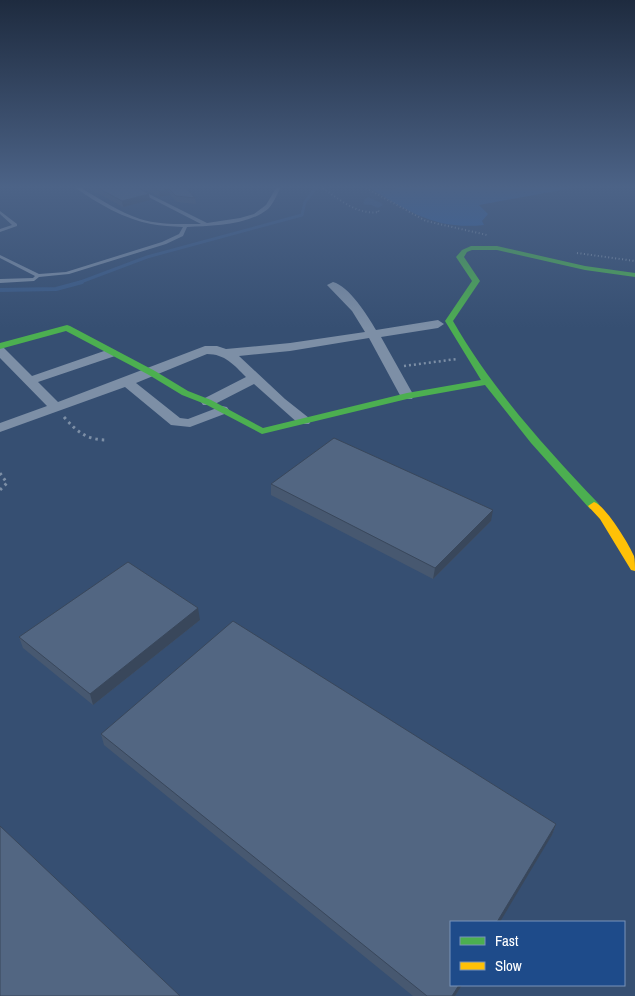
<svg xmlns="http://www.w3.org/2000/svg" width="635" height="996" font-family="'Archivo Narrow',sans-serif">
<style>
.green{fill:#3261a0}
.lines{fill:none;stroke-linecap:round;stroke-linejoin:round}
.stream-far1{stroke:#3b5b87;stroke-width:3}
.stream{stroke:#3b5b87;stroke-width:4}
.canal{fill:#3b5b87;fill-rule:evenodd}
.path-far2{stroke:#7d8fa6;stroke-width:2;stroke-dasharray:1 2.5;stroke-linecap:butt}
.path-far1{stroke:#7d8fa6;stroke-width:2.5;stroke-dasharray:2 3;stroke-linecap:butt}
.path{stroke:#7d8fa6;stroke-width:3;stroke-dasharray:2.5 4;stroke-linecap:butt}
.lane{fill:#7d8fa6;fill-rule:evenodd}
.street{fill:#7d8fa6;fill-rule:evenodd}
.fast{fill:#4caf50;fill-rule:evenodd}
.slow{fill:#ffc107;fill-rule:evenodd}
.wall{fill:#475870}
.shaded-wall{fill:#39475b}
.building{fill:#526682;stroke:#39475b}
</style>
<rect width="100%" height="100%" fill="#364f72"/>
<path class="green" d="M 370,188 L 394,190 L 396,188 L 572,188 L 479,205 L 488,214 L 482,221 L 484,225 C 436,230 409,212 370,188 Z"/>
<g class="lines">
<path class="stream-far1" d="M 365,203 L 376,204
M 78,283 L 147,257 L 302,215 L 305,202 L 316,188"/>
<path class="stream" d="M 0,290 L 56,289 L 82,282"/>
<path class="canal" d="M 368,197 L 381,203 L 383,205 L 378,208 L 365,202 L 364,200 Z"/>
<path class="path-far2" d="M 323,188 C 340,200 357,215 379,212 L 377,209
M 366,188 L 426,221 L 487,235
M 577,253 L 635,261"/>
<path class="path-far1" d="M 404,366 L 457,359"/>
<path class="path" d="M 64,417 C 77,432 87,440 107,440
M 0,473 L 7,483 L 0,490"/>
<path class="lane" d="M 76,188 L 81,188 C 100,199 119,212 140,219 C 159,225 181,224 201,224 L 131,188 L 137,188 L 207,223 L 240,218 L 254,214 L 266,205 L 276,188 L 280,188 C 277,195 273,204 268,209 C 249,225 211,226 187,227 L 183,236 L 166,244 L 69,274 L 39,277 L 34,281 L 0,283 L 0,279 L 33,278 L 35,276 L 0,258 L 0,255 L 39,274 L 66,272 L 162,242 L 179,234 L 183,227 C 172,226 162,226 151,224 C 125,219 98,204 76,188 Z
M 0,211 L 17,224 L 17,226 L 0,232 L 0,229 L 12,225 L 0,214 Z"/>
<path class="street" d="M 333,282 C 349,286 368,316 376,330 L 438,320 L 444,324 L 438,328 L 381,337 L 414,396 L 412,399 L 402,399 L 369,338 L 290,351 L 239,356 L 285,399 L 309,418 L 311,421 L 309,424 L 299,424 L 254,384 L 213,405 L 203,405 L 201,402 L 203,399 L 246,377 C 234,365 225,354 207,354 L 136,383 L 180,418 L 188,419 L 222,406 L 227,407 L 229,410 L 227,413 L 190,427 L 171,425 L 125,387 L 0,432 L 0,423 L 47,406 L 0,358 L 0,347 L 4,348 L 32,376 L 107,350 L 115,350 L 117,353 L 115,356 L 38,382 L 58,402 L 205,346 L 217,346 L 226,349 L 290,343 L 365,332 L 352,311 L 327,285 Z"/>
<path class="fast" d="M 471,246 L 497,246 L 585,266 L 635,273 L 635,277 L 585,270 L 497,250 L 472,250 L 467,252 L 464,257 L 480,281 L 453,321 C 492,389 544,446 598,503 L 600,506 L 598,509 L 590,509 L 531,443 L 485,385 L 407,399 L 262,434 L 205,404 L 182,395 L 149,375 L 66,331 L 0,349 L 0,343 L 67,325 L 70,326 L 155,371 L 188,391 L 211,400 L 263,428 L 407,393 L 481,380 L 445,321 L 472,281 L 456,257 L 462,250 Z"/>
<path class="slow" d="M 594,502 C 605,505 629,544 634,556 C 635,560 635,566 635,571 L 631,570 L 600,519 L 588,506 Z"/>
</g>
<path class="wall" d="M 88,188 L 138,188 L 150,200 L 123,207 Z
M 142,188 L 189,188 L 188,190 L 195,198 L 196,204 L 177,202 L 170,195 L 160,197 Z
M 271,484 L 491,521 L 433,579 L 271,495 Z
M 200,620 L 93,705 L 23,648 L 19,637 Z
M 101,734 L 556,824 L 552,835 L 451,985 L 462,985 L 455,996 L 413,996 L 104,745 Z"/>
<path class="shaded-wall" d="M 169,189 L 170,195 L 160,197 L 159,191 Z
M 149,194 L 150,200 L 123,207 L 122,201 Z
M 493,510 L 491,521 L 433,579 L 435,568 Z
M 198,608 L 200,620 L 93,705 L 90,694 Z
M 556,824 L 552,835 L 500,922 L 497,922 Z
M 459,985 L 462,985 L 455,996 L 452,996 Z"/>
<path class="building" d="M 98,188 L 138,188 L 149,194 L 122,201 Z
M 153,188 L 186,188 L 195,198 L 176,196 L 169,189 L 159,191 Z
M 334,438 L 493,510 L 435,568 L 271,484 Z
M 128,562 L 198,608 L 90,694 L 19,637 Z
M 233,621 L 556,824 L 497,922 L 451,922 L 451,985 L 459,985 L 452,996 L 427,996 L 101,734 Z
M 0,826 L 180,996 L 0,996 Z"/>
<linearGradient id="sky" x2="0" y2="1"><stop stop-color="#1e2b3f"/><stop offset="0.57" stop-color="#4c6387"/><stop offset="1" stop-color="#4c6387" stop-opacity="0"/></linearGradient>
<rect width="635" height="328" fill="url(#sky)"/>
<rect x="450" y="921" width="175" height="65" fill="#1e4b8a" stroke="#7893b9"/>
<rect x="460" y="937" width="25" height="8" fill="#4caf50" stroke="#7893b9"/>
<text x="495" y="946" font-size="15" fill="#ffffff">Fast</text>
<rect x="460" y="962" width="25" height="8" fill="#ffc107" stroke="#7893b9"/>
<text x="495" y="971" font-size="15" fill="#ffffff">Slow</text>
</svg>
